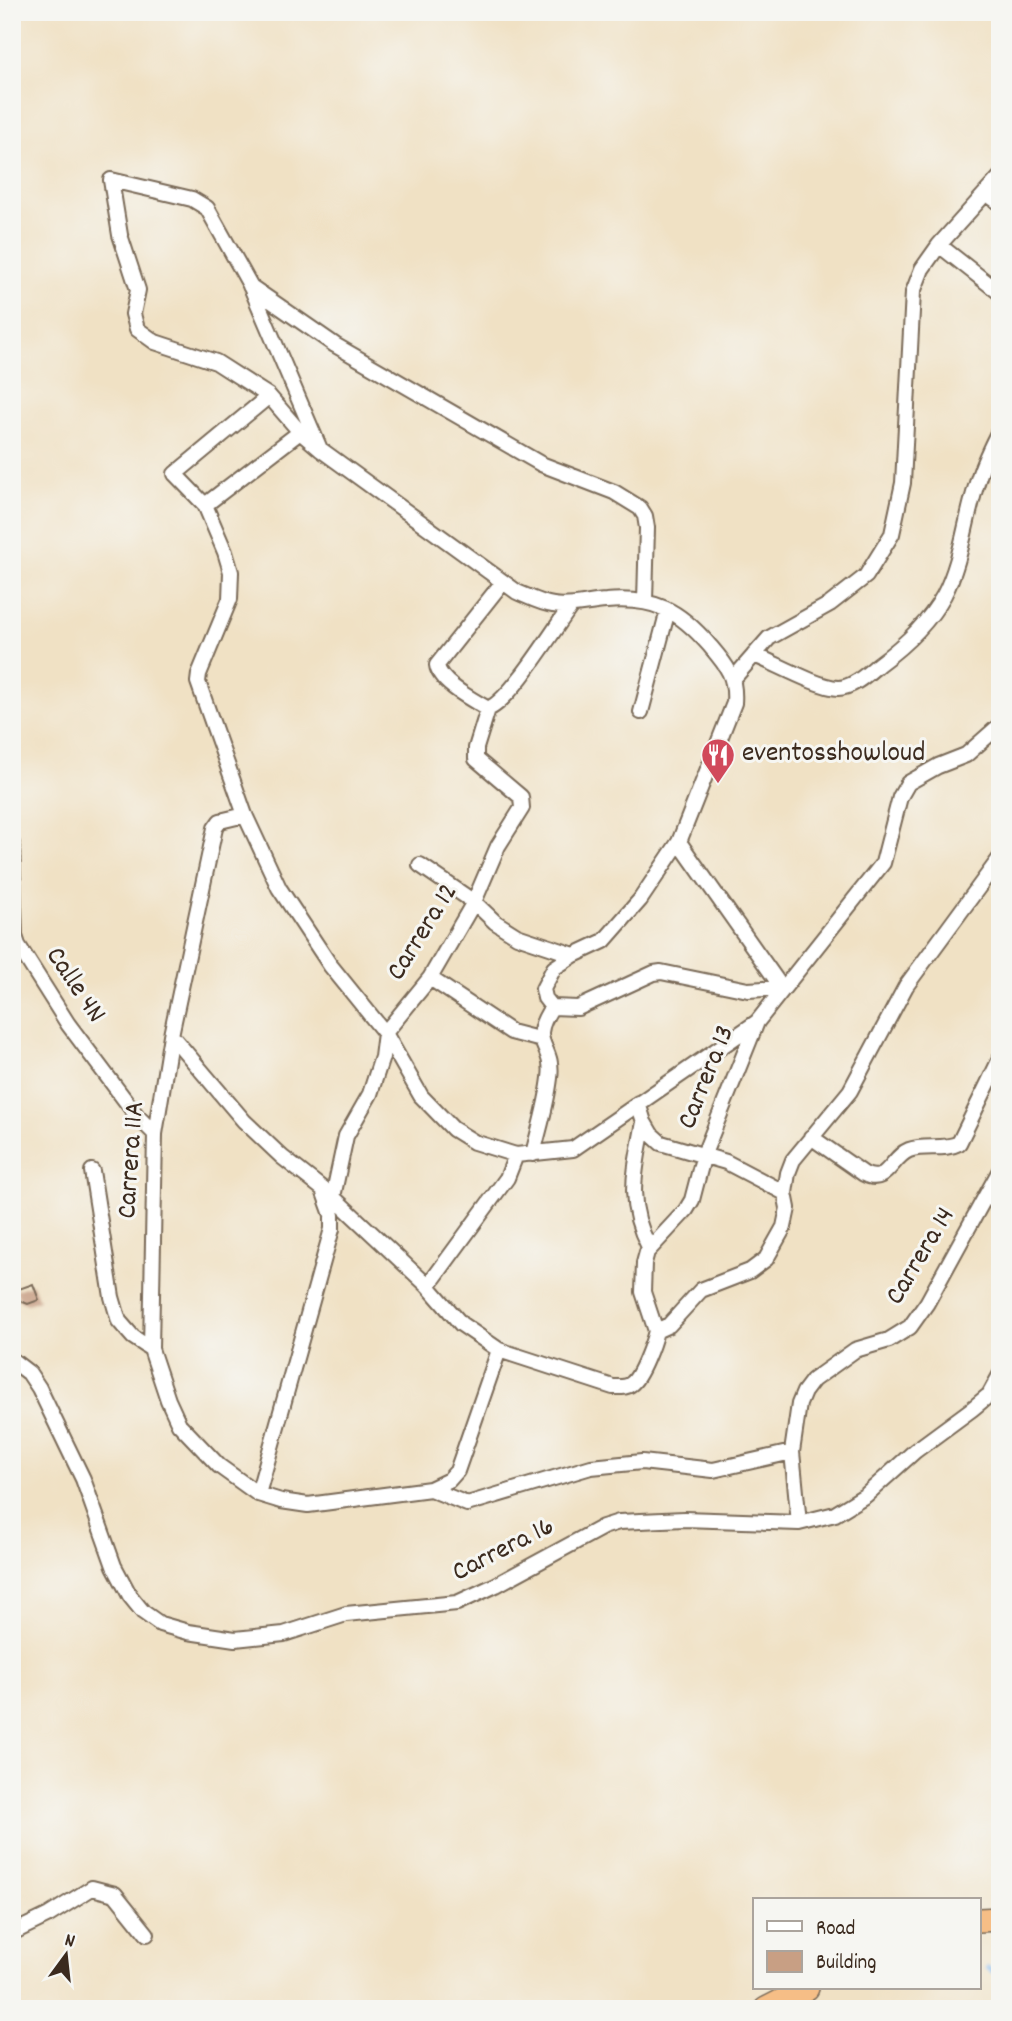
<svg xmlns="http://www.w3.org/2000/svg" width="1012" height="2021" font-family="Dekko,sans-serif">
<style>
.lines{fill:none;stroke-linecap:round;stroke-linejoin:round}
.stream{stroke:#7fb9f0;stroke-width:4.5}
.building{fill:#c89f84}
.minor-casing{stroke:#7a6a58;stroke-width:18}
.trunk-casing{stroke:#7a6a58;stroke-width:26}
.minor{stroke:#fff;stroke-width:14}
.trunk{stroke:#f6be86;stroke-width:23}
.labels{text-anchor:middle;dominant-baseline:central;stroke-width:6;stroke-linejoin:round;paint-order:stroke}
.poi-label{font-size:28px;fill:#3b2a1e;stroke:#f6f6f2;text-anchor:start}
.street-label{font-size:28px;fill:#3b2a1e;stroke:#f6f6f2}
</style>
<rect width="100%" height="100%" fill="#f6f6f2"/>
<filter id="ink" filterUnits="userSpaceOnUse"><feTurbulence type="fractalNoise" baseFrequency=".0143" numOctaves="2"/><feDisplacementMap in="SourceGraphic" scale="14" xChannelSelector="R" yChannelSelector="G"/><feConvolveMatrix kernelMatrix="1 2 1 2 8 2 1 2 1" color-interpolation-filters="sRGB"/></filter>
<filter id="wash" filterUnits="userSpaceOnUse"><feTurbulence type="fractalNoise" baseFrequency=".00686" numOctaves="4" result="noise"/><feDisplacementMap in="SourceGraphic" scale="28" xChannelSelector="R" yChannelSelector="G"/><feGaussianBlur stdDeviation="1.57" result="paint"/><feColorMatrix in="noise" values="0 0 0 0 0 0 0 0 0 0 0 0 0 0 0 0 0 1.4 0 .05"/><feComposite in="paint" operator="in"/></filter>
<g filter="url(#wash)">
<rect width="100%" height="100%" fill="#f0e1c4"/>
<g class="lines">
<path class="stream" d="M 988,1968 L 1000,1977"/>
</g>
<g id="blocks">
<path class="building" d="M 33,1284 L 39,1300 L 28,1304 L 20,1301 L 16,1290 Z"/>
</g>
</g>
<g filter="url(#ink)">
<use href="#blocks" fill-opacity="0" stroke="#7a6a58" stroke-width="2"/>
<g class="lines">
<g class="minor-casing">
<path id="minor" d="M 987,194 L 1000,203
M 939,245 L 1000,293
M 250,286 L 335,345 L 541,464 L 614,492 L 640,508 L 645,516 L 647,528 L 645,601
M 269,396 L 175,474 L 205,505 L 225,552 L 231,572 L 230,599 L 199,674 L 198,682 L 245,815 L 279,888 L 330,965 L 385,1033 L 421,1096 L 453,1129 L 474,1142 L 516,1155 L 573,1149 L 757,1022
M 320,449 L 250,285 L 207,208 L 192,199 L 111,180 L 120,235 L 138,290 L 133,314 L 137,329 L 155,342 L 216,362 L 269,396 L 300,432 L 320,449 L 517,592 C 529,597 540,603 553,605 C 571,608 588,602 606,601 C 655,597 679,610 710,646 C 727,666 736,676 734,703 L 679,842 L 640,900 L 604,941 L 574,955 L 554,968 L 543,989 L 545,998 L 552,1007 L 578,1008 L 654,973 L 661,972 L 748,990 L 782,988
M 205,505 L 300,432
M 502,583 L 437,665 C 439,683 473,700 488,709 C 511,700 554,629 571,606
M 754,655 C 775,663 817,687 838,688 C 853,688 868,673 879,664 C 905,645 928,624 944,595 C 962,560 965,520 977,483 C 982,464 991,447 1000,429
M 734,678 L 769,638 L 830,604 L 866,576 L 892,534 L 903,483 L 913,292 L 922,269 L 939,245 L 1000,177
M 641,712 L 668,610
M 245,815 L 220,821 L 215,828 L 171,1035 L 155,1134 L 151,1349 L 168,1400 L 179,1424 L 219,1466 L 258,1494 L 281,1501 L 308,1505 L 430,1489 L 449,1480 L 457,1471 L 499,1350
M 679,842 L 782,988
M 12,843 L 15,936 L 18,945 L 68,1024 L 137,1116 L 155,1134
M 420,865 L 474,902 L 495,922 L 517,936 L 574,955
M 430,978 L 511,1032 L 542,1040
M 171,1035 L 244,1121 L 282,1157 L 333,1197 L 428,1286 L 461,1324 L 499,1350 L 613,1387 C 619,1387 626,1388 631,1384 C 641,1377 653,1343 656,1331 L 643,1292 L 644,1263 L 647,1252 L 686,1210 L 692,1200 L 704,1154 L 757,1022 L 883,863 L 900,797 L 908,783 L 938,766 L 966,755 L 1000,725
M 638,1103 L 644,1122 L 651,1134 L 661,1143 L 726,1162 L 785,1193
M 644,1122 C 635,1171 625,1201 649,1247
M 811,1137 L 864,1174 C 887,1186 891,1157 909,1150 C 925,1144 944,1151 959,1143 L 1000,1059
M 533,1154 C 539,1129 547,1104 550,1078 C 555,1043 526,1045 552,1007
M 92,1171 L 112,1297 L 119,1321 L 133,1337 L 151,1349
M 988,1195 L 1000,1205
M 333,1197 L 346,1136 L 370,1094 L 382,1057 L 385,1033 L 430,978 L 474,902 L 498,846 L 522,808 L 521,797 L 476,759 L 476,748 L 488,709
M 428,1286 L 507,1178 L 516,1155
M 656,1331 L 669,1325 L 701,1290 L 750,1271 L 766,1259 L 784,1227 L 788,1208 L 785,1193 L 788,1173 L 793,1160 L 850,1091 L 906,986 L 1000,858
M 12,1360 L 29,1373 L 39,1388 L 83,1479 L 114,1566 L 130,1596 L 143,1612 L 160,1624 L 188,1632 L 235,1639 L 284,1634 L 346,1614 L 457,1603 L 496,1585 L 603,1527 L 619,1522 L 684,1519 L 799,1523 L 835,1514 L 866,1495 L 915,1451 L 972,1409 L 989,1395 L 1000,1375
M 430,1489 L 467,1504 L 591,1467 L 642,1462 L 713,1470 L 792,1452
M 258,1494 L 332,1229 L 332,1215 L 323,1190
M 799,1523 L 792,1452 L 799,1404 L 804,1392 L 813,1380 L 855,1350 L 889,1340 L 910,1327 L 927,1303 L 1000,1170
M 12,1933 L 49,1915 L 92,1888 L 115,1894 L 147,1934"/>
</g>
<g class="trunk-casing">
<path id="trunk" d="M 979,1920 L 1000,1919
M 766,2009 L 807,1988"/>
</g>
<use href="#minor" class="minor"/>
<use href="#trunk" class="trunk"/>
</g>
</g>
<defs>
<g id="restaurant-pin" transform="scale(1.75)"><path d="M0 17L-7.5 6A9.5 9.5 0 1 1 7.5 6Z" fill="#d1495b" stroke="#f6f6f2"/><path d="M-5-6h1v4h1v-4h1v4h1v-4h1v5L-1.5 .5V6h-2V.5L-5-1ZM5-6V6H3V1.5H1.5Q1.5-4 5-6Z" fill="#fff"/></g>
</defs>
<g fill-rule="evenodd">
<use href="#restaurant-pin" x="718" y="755"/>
</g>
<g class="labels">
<g class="poi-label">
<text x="742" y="755">eventosshowloud</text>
</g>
<g class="street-label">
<text transform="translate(424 933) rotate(-58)">Carrera 12</text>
<text transform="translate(74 986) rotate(56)">Calle 4N</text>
<text transform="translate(708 1078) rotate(-68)">Carrera 13</text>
<text transform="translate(133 1160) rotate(-86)">Carrera 11A</text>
<text transform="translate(922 1257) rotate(-59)">Carrera 14</text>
<text transform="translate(504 1551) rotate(-27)">Carrera 16</text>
</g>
</g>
<rect width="1012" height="2021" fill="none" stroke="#f6f6f2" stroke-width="42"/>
<rect x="753" y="1898" width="228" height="91" fill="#f6f6f2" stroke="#aba49d" stroke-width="2"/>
<rect x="767" y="1921" width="35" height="10" fill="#ffffff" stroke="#aba49d" stroke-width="2"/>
<text x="816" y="1934" font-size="21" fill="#3b2a1e">Road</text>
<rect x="767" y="1951" width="35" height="21" fill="#c89f84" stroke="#aba49d" stroke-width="2"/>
<text x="816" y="1968" font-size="21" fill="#3b2a1e">Building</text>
<g transform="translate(66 1955) rotate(15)" stroke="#f6f6f2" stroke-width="5" paint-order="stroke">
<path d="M0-5L12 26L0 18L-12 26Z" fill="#3b2a1e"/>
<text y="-10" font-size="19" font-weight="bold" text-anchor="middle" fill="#3b2a1e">N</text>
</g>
</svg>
